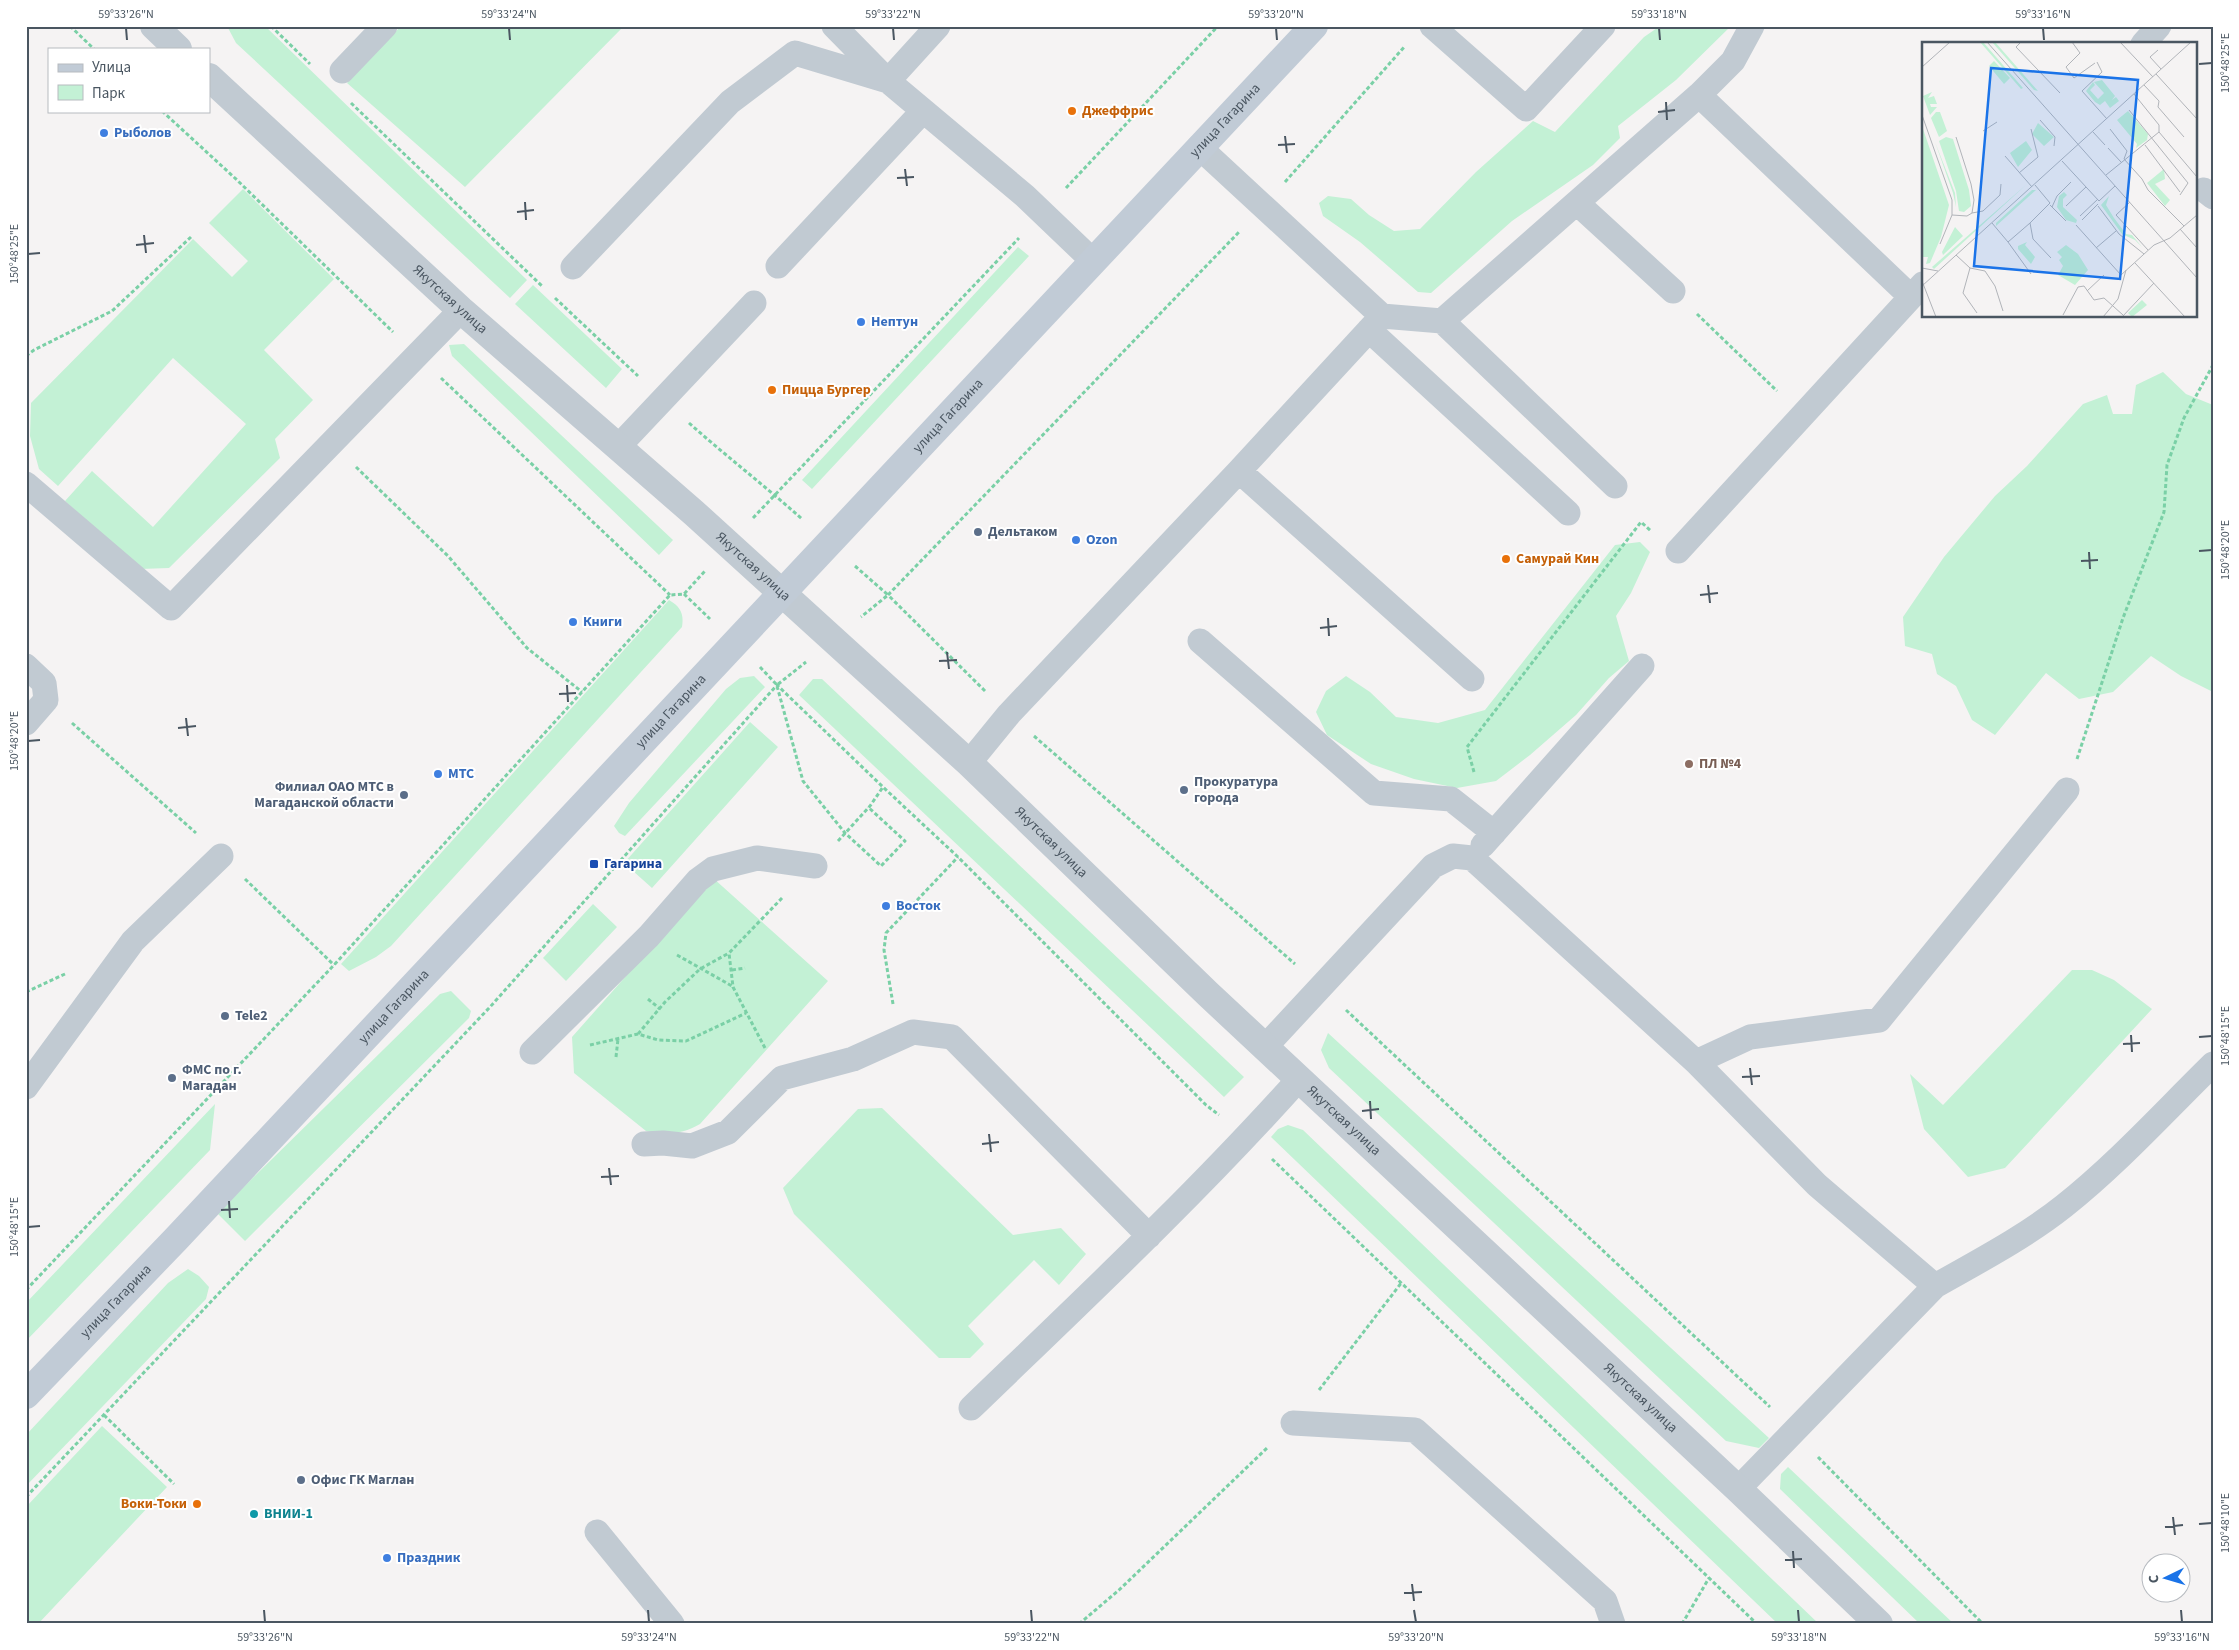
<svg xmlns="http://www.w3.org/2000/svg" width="2239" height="1650" font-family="'Source Sans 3',sans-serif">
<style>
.green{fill:#c3f1d5}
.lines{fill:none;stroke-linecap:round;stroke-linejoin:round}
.path{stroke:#7ad0a6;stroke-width:3;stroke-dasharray:4 2.5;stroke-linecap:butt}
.service{stroke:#c1cad2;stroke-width:25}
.tertiary{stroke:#c1cad2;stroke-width:28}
.secondary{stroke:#c1cbd6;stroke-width:28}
.ticks{fill:none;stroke:#4a5661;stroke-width:2}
.food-dot{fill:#e8710a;stroke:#fff;stroke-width:2}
.shop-dot{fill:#3f7fe0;stroke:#fff;stroke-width:2}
.service-dot{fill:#5c6f8a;stroke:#fff;stroke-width:2}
.education-dot{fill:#8d6e63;stroke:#fff;stroke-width:2}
.transit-dot{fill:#1a4fb4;stroke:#fff;stroke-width:2}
.culture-dot{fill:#0f9aa8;stroke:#fff;stroke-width:2}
.labels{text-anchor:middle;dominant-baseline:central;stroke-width:4;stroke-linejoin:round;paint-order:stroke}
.food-label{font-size:14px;font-weight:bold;fill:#c56008;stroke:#fff;text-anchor:start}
.street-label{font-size:14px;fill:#4a5661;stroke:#fff}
.shop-label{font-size:14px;font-weight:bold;fill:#366cbe;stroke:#fff;text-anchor:start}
.service-label{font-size:14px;font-weight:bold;fill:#4e5e75;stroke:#fff;text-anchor:start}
.education-label{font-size:14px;font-weight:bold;fill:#785e54;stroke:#fff;text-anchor:start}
.transit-label{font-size:14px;font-weight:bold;fill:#164399;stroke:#fff;text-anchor:start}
.culture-label{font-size:14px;font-weight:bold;fill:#0d838f;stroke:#fff;text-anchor:start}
.inset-road{fill:none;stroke:#b1b4b9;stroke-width:1}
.view{fill:#1a73e8;fill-opacity:0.15;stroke:#1a73e8;stroke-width:2.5}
.inset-edge{fill:none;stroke:#4a5661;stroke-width:2.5}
.neatline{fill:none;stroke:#4a5661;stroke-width:2}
.ticks-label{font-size:12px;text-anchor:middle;fill:#4a5661}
</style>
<rect width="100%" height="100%" fill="#f5f3f3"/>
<path class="green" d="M 227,26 L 265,26 L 527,280 L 510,298 L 236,43 Z
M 401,26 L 624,26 L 465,187 L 347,83 Z
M 1660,26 L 1731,26 L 1676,80 L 1618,126 L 1620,138 L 1593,165 L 1512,221 L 1431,293 L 1418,292 L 1360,242 L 1323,216 L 1319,203 L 1328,196 L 1351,199 L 1369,215 L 1394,231 L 1420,229 L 1476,172 L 1533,121 L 1555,132 L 1644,37 Z
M 243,189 L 334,279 L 264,350 L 313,400 L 275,439 L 280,458 L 169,568 L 140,569 L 65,501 L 92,471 L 153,527 L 246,424 L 173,358 L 58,486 L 39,469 L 30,436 L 31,403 L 193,239 L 232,277 L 248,261 L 209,223 Z
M 1018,247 L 1029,256 L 812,489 L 802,480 Z
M 533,285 L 622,369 L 606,388 L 515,304 Z
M 464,344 L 673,540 L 659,555 L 452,356 L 449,345 Z
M 2163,372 L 2186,394 L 2213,405 L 2213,692 L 2181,676 L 2151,656 L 2113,692 L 2079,699 L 2046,673 L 1995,735 L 1972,720 L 1956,686 L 1937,674 L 1932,654 L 1905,646 L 1903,617 L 1944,557 L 1995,496 L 2027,466 L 2083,404 L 2107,395 L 2113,414 L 2132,414 L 2136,385 Z
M 1640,542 L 1650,552 L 1631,593 L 1616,616 L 1629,661 L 1609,678 L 1576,715 L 1530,755 L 1496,781 L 1457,788 L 1414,779 L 1371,764 L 1327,735 L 1316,712 L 1326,691 L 1346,676 L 1370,692 L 1396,717 L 1438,723 L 1485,710 L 1615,545 Z
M 669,600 C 681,607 684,614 682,627 L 391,946 L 376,957 L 349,971 L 341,964 Z
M 754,676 L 765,687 L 625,836 L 619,833 L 614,826 L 629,803 L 726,689 L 740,678 Z
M 813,679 L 822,679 L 1244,1077 L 1224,1097 L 799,695 Z
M 750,722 L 778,747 L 652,888 L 624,863 Z
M 713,878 L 828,981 L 700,1124 C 683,1134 665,1136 646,1131 L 574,1073 L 572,1037 Z
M 593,904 L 617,927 L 566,981 L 543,958 Z
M 2072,970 L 2092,970 L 2114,980 L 2152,1009 L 2005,1168 L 1968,1177 L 1924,1129 L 1910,1074 L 1943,1105 Z
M 451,991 L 471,1011 L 469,1018 L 245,1241 L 217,1213 L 440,994 Z
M 1328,1033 L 1769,1438 L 1759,1448 L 1726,1441 L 1329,1068 L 1321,1050 Z
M 215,1104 L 210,1150 L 26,1341 L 26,1303 Z
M 882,1108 L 1013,1235 L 1061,1228 L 1086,1254 L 1059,1285 L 1034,1260 L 968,1326 L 984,1344 L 970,1358 L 939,1358 L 794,1214 L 783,1188 L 858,1109 Z
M 1288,1125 L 1303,1130 L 1819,1624 L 1778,1624 L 1271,1137 L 1278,1129 Z
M 188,1269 L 199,1276 L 209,1287 L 206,1299 L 26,1486 L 26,1435 L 168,1283 Z
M 102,1426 L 167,1487 L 38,1624 L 26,1624 L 26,1507 Z
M 1788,1467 L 1954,1624 L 1920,1624 L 1780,1489 L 1781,1474 Z"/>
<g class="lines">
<path class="path" d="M 70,26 L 94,49
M 271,26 L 310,64
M 351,103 L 543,287
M 162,111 L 237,180 L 393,332
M 1285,182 L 1405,46
M 1066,188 L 1218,26
M 555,298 L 638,376
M 1697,314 L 1777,391
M 26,356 L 34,350 L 112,311 L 191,237
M 441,378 L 670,595
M 689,423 C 726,456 765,486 802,519
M 356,467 L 448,556 L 527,648 L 582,692
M 753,518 L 1019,238
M 855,566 L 888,595 L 861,617
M 684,594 L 710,619
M 760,667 L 777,685 L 806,662
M 777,686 L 803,781 L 845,833 L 881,866 L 905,841 L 868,807
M 985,691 L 888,595 L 1240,231
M 72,723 L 196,833
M 1034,736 L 1295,964
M 2077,759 L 2123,618 L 2164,512 L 2167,465 L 2184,418 L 2213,365
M 1474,772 L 1467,747 L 1641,522 L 1651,531
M 838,841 L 870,806 L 883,787
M 245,879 L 334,965
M 677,955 L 732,986
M 732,970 L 745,968
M 26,992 L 65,974
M 648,999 L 660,1009
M 893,1004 L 884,950 L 886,933 L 958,857
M 1346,1010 L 1770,1407
M 638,1034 L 665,1002 L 700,969 L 729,953
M 590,1045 L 638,1034 L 658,1040 L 686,1041 L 746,1013
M 765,1048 L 733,987 L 729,953 L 783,897
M 616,1057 L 618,1039
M 1272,1159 L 1757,1624
M 26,1290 L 334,965 L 670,595 L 684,594 L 705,571
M 1319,1390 L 1402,1282
M 104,1415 L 174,1484
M 1818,1457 L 1983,1624
M 26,1497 L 490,1007 L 777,685 L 883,787 L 958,857 L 1206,1105 L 1219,1115
M 1079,1624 L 1119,1590 L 1268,1447
M 1682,1624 L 1709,1578"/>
<path class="service" d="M 834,26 L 888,81 L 1025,196 L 1093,261
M 1432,26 L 1526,109 L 1603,26
M 2143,44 L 2159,26
M 342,71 L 385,26
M 1699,95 L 1911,297
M 2204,190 L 2213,197
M 1577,203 L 1673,291
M 778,266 L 923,111
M 573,267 L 730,102 L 795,53 L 888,81 L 938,26
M 1382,316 L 1442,321 L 1615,486
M 1442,321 L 1699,95 L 1733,61 L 1752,26
M 1369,330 L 1568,513
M 618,447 L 754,303
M 1239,471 L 1472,679
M 26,484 L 171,608 L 461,310
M 1678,551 L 1923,284
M 1200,641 L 1374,793 L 1451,799 L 1494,833
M 26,666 L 44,683 L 46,700 L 26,723
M 969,763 L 1009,714 L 1239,471 L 1382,316 L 1199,147
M 1483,845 L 1642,666
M 1265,1047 L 1433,866 L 1453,856 L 1472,858 L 1696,1062 L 1817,1185 L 1935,1286 L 1738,1489
M 532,1052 L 649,936 L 698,880 L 713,869 L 757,858 L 815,866
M 1696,1062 L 1750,1037 L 1879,1020 L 2067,790
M 26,1087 L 133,941 L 221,856
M 644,1144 L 663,1143 L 692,1146 L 728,1132 L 782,1078 L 853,1059 L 913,1032 L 952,1037 L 1149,1236
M 1935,1286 C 1979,1261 2025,1237 2064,1206 C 2118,1163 2164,1112 2213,1064
M 971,1408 C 1082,1301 1196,1194 1299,1079
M 1293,1423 L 1415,1430 L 1605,1601 L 1613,1624
M 597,1532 L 672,1624"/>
<g class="tertiary">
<path d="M 154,26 L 178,49"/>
<path id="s1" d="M 209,77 L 461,310 L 694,513 L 969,763 L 1208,994 L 1738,1489 L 1879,1624"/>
</g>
<path class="secondary" id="s2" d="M 26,1395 L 176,1239 L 1314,26"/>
</g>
<path class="ticks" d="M 126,28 L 127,40M 509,28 L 510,40M 893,28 L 894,40M 1276,28 L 1277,40M 1659,28 L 1660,40M 2043,28 L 2044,40M 2199,64 L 2212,63M 1666,102 L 1667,120M 1658,112 L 1675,110M 1285,136 L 1287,153M 1278,145 L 1295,144M 905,169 L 907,186M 897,178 L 914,177M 525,202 L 526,220M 517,212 L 534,210M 144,235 L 146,253M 136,245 L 154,243M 28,254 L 40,253M 2199,551 L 2212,550M 2089,552 L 2090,569M 2081,561 L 2098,560M 1708,585 L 1710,603M 1700,595 L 1718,593M 1328,618 L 1329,636M 1320,628 L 1337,626M 947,652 L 949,669M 939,661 L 957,660M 567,685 L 568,702M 559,694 L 576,693M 186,718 L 188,736M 178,728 L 196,726M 28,741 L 40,740M 2131,1035 L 2132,1052M 2199,1037 L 2212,1036M 2123,1044 L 2140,1043M 1750,1068 L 1752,1085M 1742,1077 L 1760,1076M 1370,1101 L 1371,1119M 1362,1111 L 1379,1109M 989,1134 L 991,1152M 982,1144 L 999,1142M 609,1168 L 611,1185M 601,1177 L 619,1176M 229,1201 L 230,1218M 221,1210 L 238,1209M 28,1227 L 40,1226M 2173,1517 L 2175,1535M 2199,1524 L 2212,1523M 2165,1527 L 2183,1525M 1793,1551 L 1794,1568M 1785,1560 L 1802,1559M 1412,1584 L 1414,1601M 1404,1593 L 1422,1592M 264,1610 L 265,1622M 648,1610 L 649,1622M 1031,1610 L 1032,1622M 1414,1610 L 1416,1622M 1798,1610 L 1799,1622M 2181,1610 L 2182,1622"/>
<g class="food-dot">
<circle cx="1072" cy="111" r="5"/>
<circle cx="772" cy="390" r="5"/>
<circle cx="1506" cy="559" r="5"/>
<circle cx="197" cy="1504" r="5"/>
</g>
<g class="shop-dot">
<circle cx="104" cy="133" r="5"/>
<circle cx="861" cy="322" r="5"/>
<circle cx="1076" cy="540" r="5"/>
<circle cx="573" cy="622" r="5"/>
<circle cx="438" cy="774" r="5"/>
<circle cx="886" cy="906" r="5"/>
<circle cx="387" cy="1558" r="5"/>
</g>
<g class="service-dot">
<circle cx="978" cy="532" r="5"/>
<circle cx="1184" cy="790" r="5"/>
<circle cx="404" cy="795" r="5"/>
<circle cx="225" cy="1016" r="5"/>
<circle cx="172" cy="1078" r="5"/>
<circle cx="301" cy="1480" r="5"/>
</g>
<circle class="education-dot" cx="1689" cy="764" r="5"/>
<rect class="transit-dot" x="589" y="859" width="10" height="10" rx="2.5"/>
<circle class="culture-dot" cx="254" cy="1514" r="5"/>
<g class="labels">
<g class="food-label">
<text x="1082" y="111">Джеффрис</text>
<text x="782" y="390">Пицца Бургер</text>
<text x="1516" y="559">Самурай Кин</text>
<text x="187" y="1504" text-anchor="end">Воки-Токи</text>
</g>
<g class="street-label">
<text stroke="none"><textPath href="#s2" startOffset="1750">улица Гагарина</textPath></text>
<text stroke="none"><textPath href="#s1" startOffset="328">Якутская улица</textPath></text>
<text stroke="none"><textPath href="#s2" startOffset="1345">улица Гагарина</textPath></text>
<text stroke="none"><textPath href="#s1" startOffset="732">Якутская улица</textPath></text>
<text stroke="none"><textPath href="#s2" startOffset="940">улица Гагарина</textPath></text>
<text stroke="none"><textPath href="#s1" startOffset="1138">Якутская улица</textPath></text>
<text stroke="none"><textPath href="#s2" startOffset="535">улица Гагарина</textPath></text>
<text stroke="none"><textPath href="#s1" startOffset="1542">Якутская улица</textPath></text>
<text stroke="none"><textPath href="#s2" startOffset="130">улица Гагарина</textPath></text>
<text stroke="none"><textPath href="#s1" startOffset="1948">Якутская улица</textPath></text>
</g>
<g class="shop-label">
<text x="114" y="133">Рыболов</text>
<text x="871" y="322">Нептун</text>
<text x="1086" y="540">Ozon</text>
<text x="583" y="622">Книги</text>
<text x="448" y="774">МТС</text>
<text x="896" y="906">Восток</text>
<text x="397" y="1558">Праздник</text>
</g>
<g class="service-label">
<text x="988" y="532">Дельтаком</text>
<text x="1194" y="782">Прокуратура<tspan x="1194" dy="16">города</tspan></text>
<text x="394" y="787" text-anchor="end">Филиал ОАО МТС в<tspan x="394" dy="16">Магаданской области</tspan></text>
<text x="235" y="1016">Tele2</text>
<text x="182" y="1070">ФМС по г.<tspan x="182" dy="16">Магадан</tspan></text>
<text x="311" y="1480">Офис ГК Маглан</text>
</g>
<g class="education-label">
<text x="1699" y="764">ПЛ №4</text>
</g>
<g class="transit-label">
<text x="604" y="864">Гагарина</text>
</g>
<g class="culture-label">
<text x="264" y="1514">ВНИИ-1</text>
</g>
</g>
<g transform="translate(1922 42)">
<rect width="275" height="275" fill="#f5f3f3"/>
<path d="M 58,0 L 61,0 L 101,46 L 99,47 ZM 70,0 L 73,0 L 116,49 L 112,48 ZM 72,19 L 88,36 L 82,42 L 67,24 ZM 180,38 L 193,54 L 190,58 L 194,55 L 197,59 L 188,66 L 183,59 L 178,63 L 173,60 L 164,49 L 171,40 L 173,43 L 168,48 L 176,57 L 182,51 L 172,40 ZM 10,50 L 6,56 L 12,54 L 15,62 L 8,62 L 9,65 L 15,65 L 8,73 L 1,54 ZM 206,69 L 226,92 L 225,98 L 214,106 L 215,102 L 195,78 ZM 14,70 L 18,70 L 25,89 L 17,95 L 9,76 ZM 116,81 L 132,95 L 122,104 L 110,92 ZM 0,84 L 27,163 L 19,195 L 8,221 L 4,222 L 6,215 L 0,215 L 0,220 ZM 24,95 L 31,97 L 47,148 L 49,164 L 42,170 L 37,169 L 34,149 L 17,99 ZM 104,99 L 110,108 L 96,125 L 88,111 ZM 13,100 L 33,151 L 34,165 L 31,151 ZM 242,127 L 243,137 L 233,142 L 248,158 L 243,164 L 225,141 ZM 105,142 L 12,227 L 10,225 ZM 110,148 L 114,148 L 74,184 L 74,181 ZM 142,150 L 145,153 L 141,157 L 141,165 L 155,178 L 154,181 L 144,178 L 135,165 L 137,154 ZM 187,154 L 184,163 L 192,176 L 204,192 L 210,193 L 220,205 L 213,198 L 200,192 L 179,163 ZM 33,185 L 41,194 L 21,213 L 20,210 ZM 105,200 L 103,203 L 113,215 L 109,222 L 96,207 L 96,204 ZM 144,203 L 156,212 L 166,228 L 153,243 L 136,233 L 141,224 L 137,218 L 140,215 L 135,210 ZM 220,258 L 225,263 L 210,275 L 206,271 Z" fill="#c3f1d5"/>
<path class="inset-road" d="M 65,0 L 275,236M 99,0 L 94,5 L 138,51M 150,0 L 158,11 L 144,25 L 152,36 L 173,21M 198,0 L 231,35M 236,8 L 228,15 L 239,27M 175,20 L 180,30 L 160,49 L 185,77M 0,25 L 28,0M 234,32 L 275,77M 222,43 L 237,59 L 236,65 L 262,95M 207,68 L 266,141 L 258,153M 0,73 L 30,158 L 30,173 L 18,202M 118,78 L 133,95 L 132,104M 188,87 L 205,109 L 202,117 L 220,137 L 226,148 L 262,184M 61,89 L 75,80M 171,90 L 183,103M 237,90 L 275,135M 34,95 L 49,142 L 52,158 L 50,171 L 61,169 L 78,153 L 79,142M 223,103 L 258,150M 186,106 L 199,120M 83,114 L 110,145M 140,119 L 177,159 L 193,144M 97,131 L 116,115 L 109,87M 184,133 L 237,90 L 237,83 L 212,52M 208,160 L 194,173 L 226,208M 128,163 L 144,179M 144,164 L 164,145M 176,164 L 197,192 L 222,212M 130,165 L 135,154 L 149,140M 30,173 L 45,174 L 50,171M 158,174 L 176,157M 160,178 L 176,162M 70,181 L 86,200 L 108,181 L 128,161 L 113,143M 108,181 L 111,197 L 129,216M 154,183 L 199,233 L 232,203 L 248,196 L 275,173M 258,187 L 275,206M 86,200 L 109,232M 174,206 L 194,189M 34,213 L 48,226 L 41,251 L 55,271M 213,221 L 263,275M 0,226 L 16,229M 48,226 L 63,229 L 73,244 L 81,269M 0,239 L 14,275M 0,244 L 269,0M 165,249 L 182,233M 141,273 L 156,245 L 162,244 L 172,258 L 182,256 L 201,273M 181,275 L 196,257 L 204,228M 200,275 L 232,241"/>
<path class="view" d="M 69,26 L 216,38 L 198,237 L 52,224 Z"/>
<rect width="275" height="275" class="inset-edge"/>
</g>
<rect width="2239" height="1650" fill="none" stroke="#ffffff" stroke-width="55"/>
<rect x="48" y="48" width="162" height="65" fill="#ffffff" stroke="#b7bbc0"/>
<rect x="58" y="64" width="25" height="8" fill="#c1cbd6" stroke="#b7bbc0"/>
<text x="92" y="72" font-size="15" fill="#4a5661">Улица</text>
<rect x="58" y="85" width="25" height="15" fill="#c3f1d5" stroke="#b7bbc0"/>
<text x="92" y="98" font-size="15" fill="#4a5661">Парк</text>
<g transform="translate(2166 1578) rotate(265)"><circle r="24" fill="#ffffff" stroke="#b7bbc0"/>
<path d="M0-4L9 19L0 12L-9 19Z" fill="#1a73e8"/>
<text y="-8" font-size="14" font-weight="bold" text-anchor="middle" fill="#4a5661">С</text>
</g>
<rect x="28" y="28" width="2184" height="1594" class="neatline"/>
<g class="ticks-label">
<text x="126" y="18">59°33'26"N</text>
<text x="509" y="18">59°33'24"N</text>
<text x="893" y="18">59°33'22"N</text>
<text x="1276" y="18">59°33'20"N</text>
<text x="1659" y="18">59°33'18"N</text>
<text x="2043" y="18">59°33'16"N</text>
<text transform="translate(2225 63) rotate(-90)" y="4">150°48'25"E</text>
<text transform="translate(14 254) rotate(-90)" y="4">150°48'25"E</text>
<text transform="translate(2225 550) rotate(-90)" y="4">150°48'20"E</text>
<text transform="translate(14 741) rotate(-90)" y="4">150°48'20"E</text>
<text transform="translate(2225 1036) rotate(-90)" y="4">150°48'15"E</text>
<text transform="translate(14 1227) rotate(-90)" y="4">150°48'15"E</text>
<text transform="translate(2225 1523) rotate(-90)" y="4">150°48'10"E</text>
<text x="265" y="1641">59°33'26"N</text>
<text x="649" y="1641">59°33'24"N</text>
<text x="1032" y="1641">59°33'22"N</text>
<text x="1416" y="1641">59°33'20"N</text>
<text x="1799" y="1641">59°33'18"N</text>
<text x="2182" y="1641">59°33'16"N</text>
</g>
</svg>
